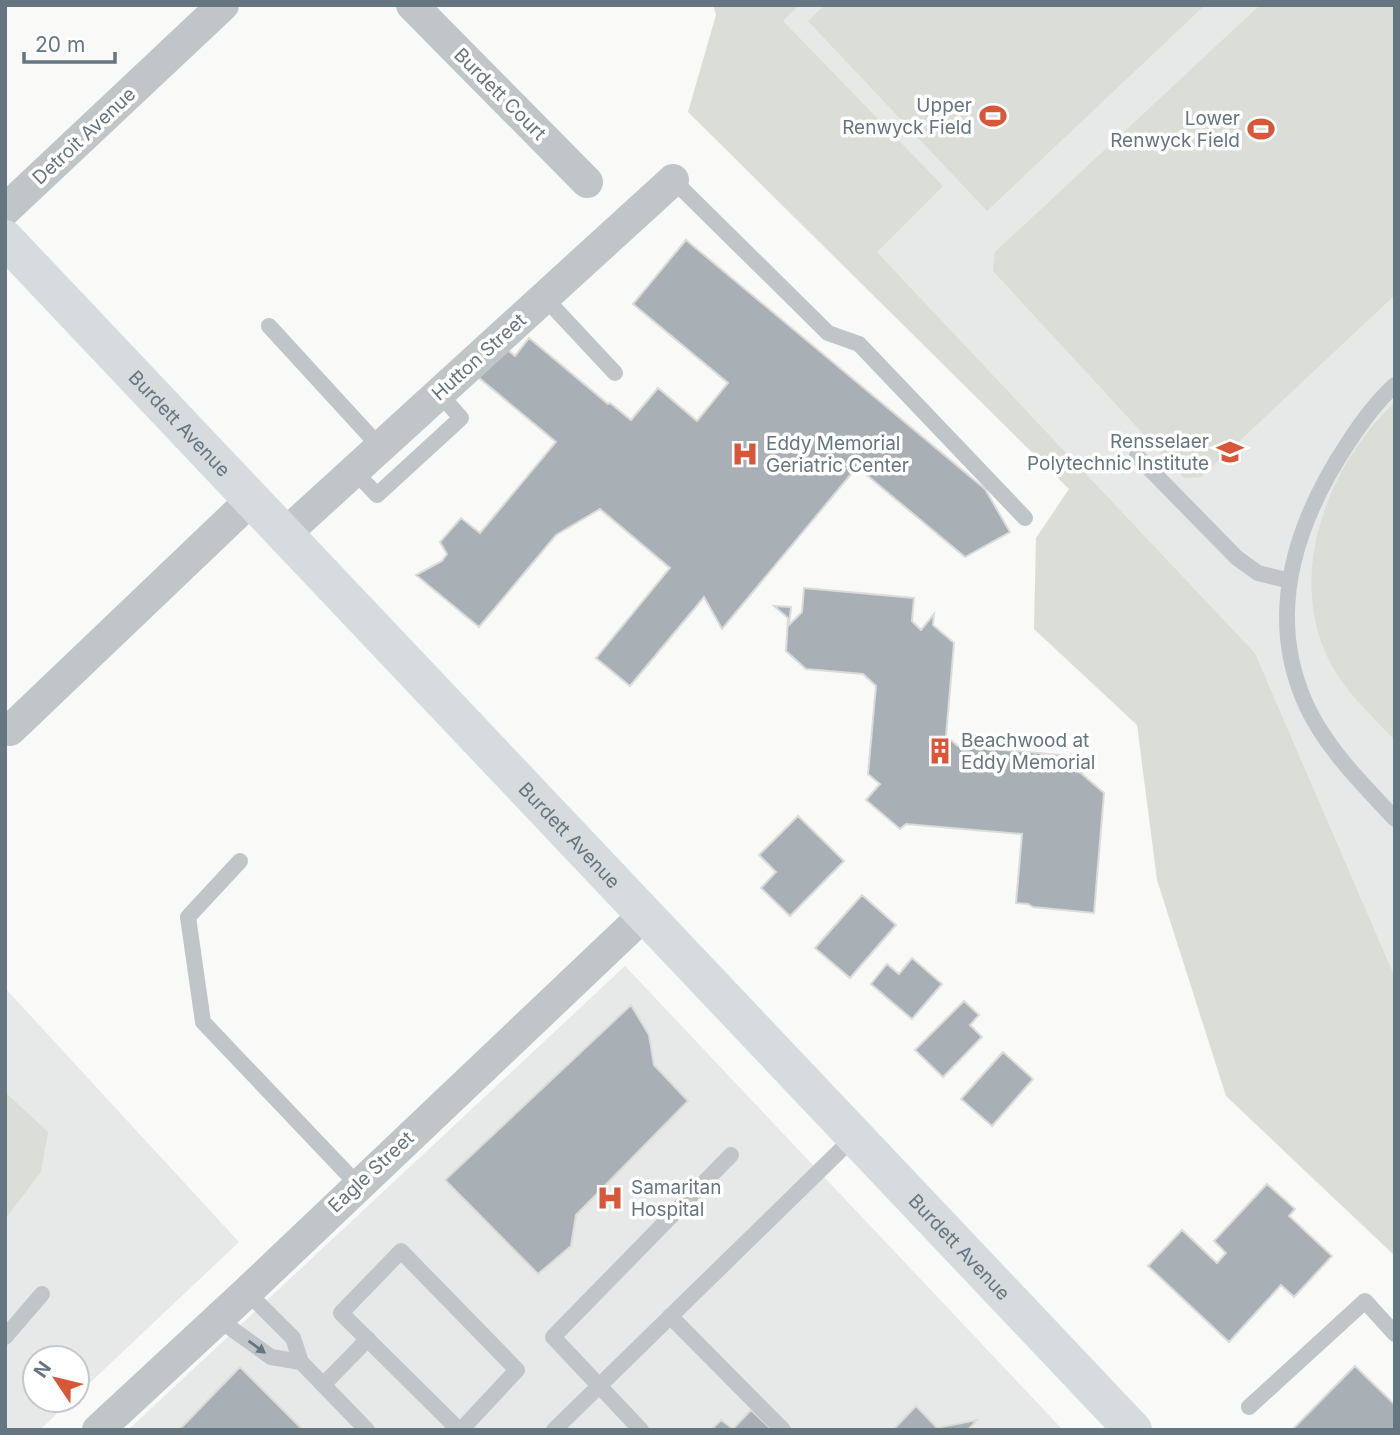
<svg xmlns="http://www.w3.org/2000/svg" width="1400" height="1435" font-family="Inter,sans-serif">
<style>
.built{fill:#e7e8e8}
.green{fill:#daded7}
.building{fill:#a8b0b6;stroke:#dbdbd9;stroke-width:2}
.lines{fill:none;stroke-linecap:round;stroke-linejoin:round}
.lane{stroke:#c0c5c8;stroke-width:16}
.street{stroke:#c0c5c8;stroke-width:32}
.secondary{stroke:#d6dbde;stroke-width:38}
.oneway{fill:#667680}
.labels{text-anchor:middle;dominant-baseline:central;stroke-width:7;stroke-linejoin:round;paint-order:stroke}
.street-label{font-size:19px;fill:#667680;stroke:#fff}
.poi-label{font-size:19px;fill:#667680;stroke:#fff;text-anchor:end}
</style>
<rect width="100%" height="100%" fill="#f9f9f7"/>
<path class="built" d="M 799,5 L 1395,5 L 1395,977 L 1255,653 L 877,252 L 782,20 Z
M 625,966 L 1063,1430 L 128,1430 Z
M 5,988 L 239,1242 L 77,1395 L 77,1358 L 35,1358 L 35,1400 L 71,1400 L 40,1430 L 5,1430 Z"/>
<path class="green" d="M 713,5 L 799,5 L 783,21 L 943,186 L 877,252 L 1255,653 L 1395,977 L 1395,1256 L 1226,1096 L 1157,880 L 1137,725 L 1034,629 L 1036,538 L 1069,489 L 688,112 L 716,15 Z
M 825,5 L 1205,5 L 987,211 L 808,21 Z
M 1260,5 L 1395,5 L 1395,295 L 1201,477 L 1184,478 L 993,271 L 995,252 Z
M 1395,402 L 1395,740 C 1368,712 1337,684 1323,647 C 1290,561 1332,462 1395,402 Z
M 5,1092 L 48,1132 L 41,1172 L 5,1219 Z"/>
<path class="building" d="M 686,240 L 985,489 L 1010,532 L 965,557 L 857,467 L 722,629 L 704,597 L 630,686 L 596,658 L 670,568 L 600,509 L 556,535 L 479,627 L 416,575 L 442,561 L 447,554 L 440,542 L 461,518 L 480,533 L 556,442 L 478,377 L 503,346 L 515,356 L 529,338 L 608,404 L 610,403 L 631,420 L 658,388 L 697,421 L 728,383 L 633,304 Z
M 804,588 L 914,598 L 912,621 L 921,630 L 934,614 L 933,625 L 954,643 L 946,736 L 958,746 L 1060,755 L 1104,793 L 1094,913 L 1033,907 L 1028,904 L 1016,903 L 1022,834 L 906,824 L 900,829 L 866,800 L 880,784 L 868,774 L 876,686 L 863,674 L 806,669 L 786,651 L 788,618 L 774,606 L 791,607 L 789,625 L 802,612 Z
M 798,816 L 844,861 L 790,916 L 761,888 L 776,872 L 759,855 Z
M 862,895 L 896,925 L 850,978 L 815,948 Z
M 912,958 L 942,984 L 912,1019 L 871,984 L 887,964 L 899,974 Z
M 964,1001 L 979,1015 L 970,1025 L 982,1037 L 943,1077 L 915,1050 Z
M 631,1005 L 649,1035 L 654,1065 L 688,1101 L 576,1215 L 571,1246 L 538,1274 L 445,1180 Z
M 1003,1052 L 1033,1079 L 992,1126 L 961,1099 Z
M 1267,1184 L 1295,1209 L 1289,1216 L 1332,1256 L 1294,1297 L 1281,1285 L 1229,1342 L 1148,1266 L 1182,1230 L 1217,1263 L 1226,1253 L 1214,1241 Z
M 1355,1366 L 1395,1405 L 1395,1430 L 1292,1430 Z
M 240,1367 L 303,1430 L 179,1430 Z
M 916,1406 L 937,1428 L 977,1420 L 968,1430 L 893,1430 Z
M 751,1410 L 772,1430 L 711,1430 L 721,1420 L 733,1429 Z"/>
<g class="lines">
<path class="lane" d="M 673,180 L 828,333 L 859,344 L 1025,518
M 544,297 L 615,373
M 269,326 L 380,447
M 1395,385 C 1377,401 1361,423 1348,443 C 1297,520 1266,611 1304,700 C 1324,747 1361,782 1395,819
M 1137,456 L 1237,558 L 1258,573 L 1290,581
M 354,471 L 377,495 L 461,418 L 439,393
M 240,861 L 188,917 L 203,1022 L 358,1185
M 247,1292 L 293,1338 L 301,1362 L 367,1430
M 670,1316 L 783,1430
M 218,1319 L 271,1357 L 301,1362
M 5,1337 L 42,1294
M 323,1385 L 368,1339
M 1249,1407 L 1365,1301 L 1395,1334
M 459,1430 L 341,1313 L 401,1251 L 517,1370 L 461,1430
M 554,1430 L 855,1136
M 641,1430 L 553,1337 L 731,1155"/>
<path class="street" d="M 412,5 L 587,182
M 5,210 L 223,5
M 285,534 L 673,180
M 10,730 L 252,499
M 98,1430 L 247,1292 L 645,914"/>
<path class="secondary" id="s1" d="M 5,239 L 1133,1430"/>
</g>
<defs><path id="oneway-solid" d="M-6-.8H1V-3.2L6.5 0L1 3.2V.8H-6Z" transform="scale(1.75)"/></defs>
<use class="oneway" href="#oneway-solid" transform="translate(257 1347) rotate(36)"/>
<defs>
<g id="stadium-bare" transform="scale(2.1)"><path d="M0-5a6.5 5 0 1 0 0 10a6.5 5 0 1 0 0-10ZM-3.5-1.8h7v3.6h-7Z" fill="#d85738" stroke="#fff" stroke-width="2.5" paint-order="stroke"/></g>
<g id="university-bare" transform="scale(2.1)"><path d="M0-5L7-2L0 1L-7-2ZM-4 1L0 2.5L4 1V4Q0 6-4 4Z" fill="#d85738" stroke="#fff" stroke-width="2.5" paint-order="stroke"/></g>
<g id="hospital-bare" transform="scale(2.1)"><path d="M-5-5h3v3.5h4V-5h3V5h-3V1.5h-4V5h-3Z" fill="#d85738" stroke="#fff" stroke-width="2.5" paint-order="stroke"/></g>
<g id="building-bare" transform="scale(2.1)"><path d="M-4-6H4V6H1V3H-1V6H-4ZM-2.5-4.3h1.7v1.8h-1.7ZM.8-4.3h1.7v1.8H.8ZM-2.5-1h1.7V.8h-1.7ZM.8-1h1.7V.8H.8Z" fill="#d85738" stroke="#fff" stroke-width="2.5" paint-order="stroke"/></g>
</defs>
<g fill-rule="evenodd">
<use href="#stadium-bare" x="993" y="116"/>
<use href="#stadium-bare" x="1261" y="129"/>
<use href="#university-bare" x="1230" y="452"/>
<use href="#hospital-bare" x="745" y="454"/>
<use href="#building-bare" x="940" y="751"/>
<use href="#hospital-bare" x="610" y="1198"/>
</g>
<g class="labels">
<g class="street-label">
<text transform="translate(500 94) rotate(45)">Burdett Court</text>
<text transform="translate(84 136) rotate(-43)">Detroit Avenue</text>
<text transform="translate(479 357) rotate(-42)">Hutton Street</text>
<text stroke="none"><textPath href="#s1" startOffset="254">Burdett Avenue</textPath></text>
<text stroke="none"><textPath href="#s1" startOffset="821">Burdett Avenue</textPath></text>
<text transform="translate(371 1172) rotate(-43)">Eagle Street</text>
<text stroke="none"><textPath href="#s1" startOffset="1388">Burdett Avenue</textPath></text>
</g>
<g class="poi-label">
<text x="972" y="105">Upper<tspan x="972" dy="22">Renwyck Field</tspan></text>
<text x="1240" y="118">Lower<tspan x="1240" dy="22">Renwyck Field</tspan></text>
<text x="1209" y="441">Rensselaer<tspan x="1209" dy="22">Polytechnic Institute</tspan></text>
<text x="766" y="443" text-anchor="start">Eddy Memorial<tspan x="766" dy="22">Geriatric Center</tspan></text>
<text x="961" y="740" text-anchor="start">Beachwood at<tspan x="961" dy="22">Eddy Memorial</tspan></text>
<text x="631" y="1187" text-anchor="start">Samaritan<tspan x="631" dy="22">Hospital</tspan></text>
</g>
</g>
<rect width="1400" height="1435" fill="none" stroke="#667680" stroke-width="14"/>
<g transform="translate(56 1379) rotate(305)"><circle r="33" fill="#ffffff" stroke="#c2c8cc" stroke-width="2"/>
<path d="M0-5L12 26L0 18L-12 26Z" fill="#d85738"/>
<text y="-10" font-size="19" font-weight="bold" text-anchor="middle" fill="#667680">N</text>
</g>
<path d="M24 52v10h91v-10" fill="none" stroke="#667680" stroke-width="3.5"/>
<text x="35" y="52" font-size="21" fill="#667680" stroke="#ffffff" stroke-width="5" paint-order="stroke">20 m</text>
</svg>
